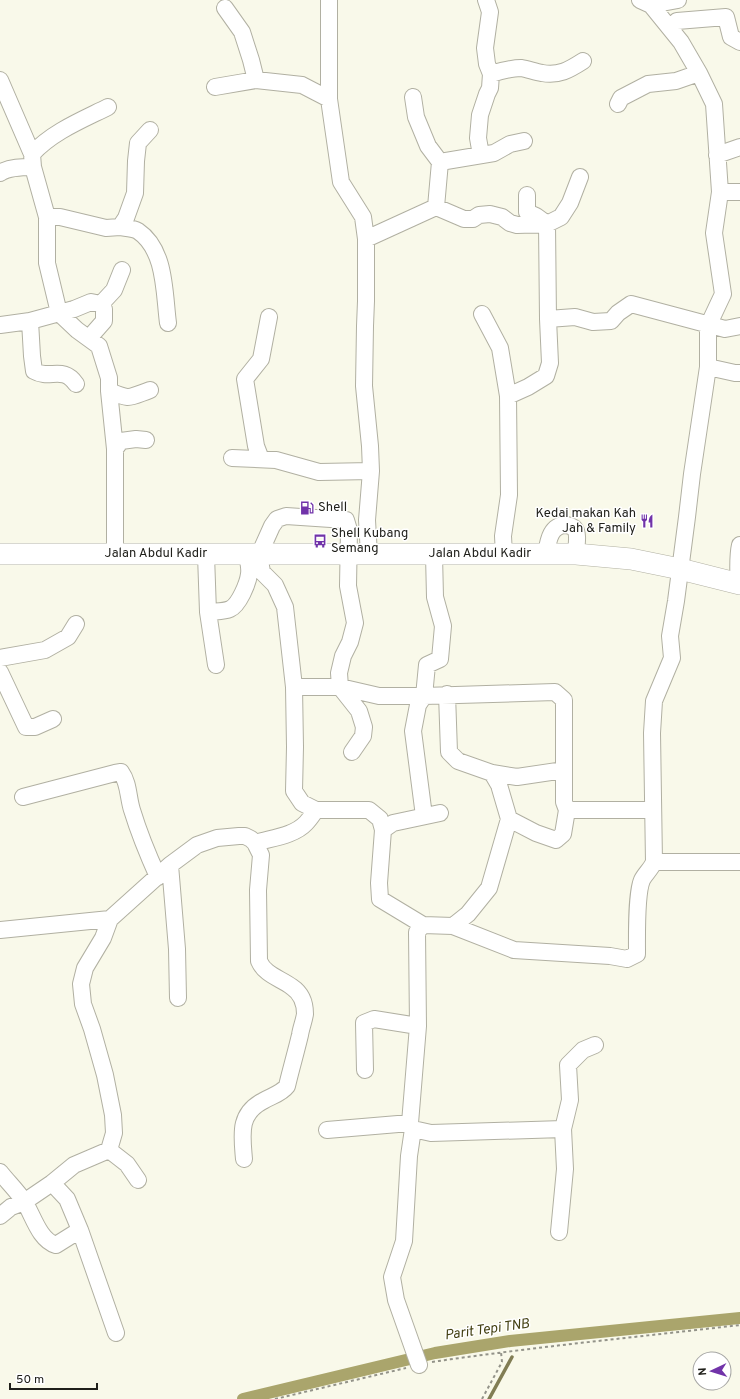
<svg xmlns="http://www.w3.org/2000/svg" width="740" height="1399" font-family="Overpass,sans-serif">
<style>
.lines{fill:none;stroke-linecap:round;stroke-linejoin:round}
.stream{stroke:#817d54;stroke-width:3.5}
.canal{stroke:#aaa56c;stroke-width:12}
.minor-casing{stroke:#b1b0a2;stroke-width:18}
.major-casing{stroke:#b1b0a2;stroke-width:22}
.path{stroke:#939389;stroke-width:2;stroke-dasharray:3 3;stroke-linecap:butt}
.minor{stroke:#fff;stroke-width:16}
.major{stroke:#fff;stroke-width:21}
.labels{text-anchor:middle;dominant-baseline:central;stroke-width:3;stroke-linejoin:round;paint-order:stroke}
.poi-label{font-size:13px;fill:#20201b;stroke:#fff;text-anchor:start}
.street-label{font-size:13px;fill:#20201b;stroke:#fff}
.water-label{font-size:14px;font-style:italic;fill:#434012;stroke:#fff}
</style>
<rect width="100%" height="100%" fill="#f9f9ea"/>
<g class="lines">
<path class="stream" d="M 489,1399 L 512,1357"/>
<path class="canal" d="M 243,1399 L 435,1353 L 510,1341 L 740,1318"/>
<g class="minor-casing">
<path id="minor" d="M 329,0 L 329,99 L 341,182 L 363,217 L 366,239 L 366,301 L 365,326 L 364,386 L 370,446 L 371,471 L 367,520 L 369,555
M 651,5 L 678,0
M 225,8 L 242,32 L 251,60 L 256,80
M 672,30 L 677,21 L 726,17 L 731,37 L 740,42
M 491,74 C 501,71 511,68 521,68 C 528,69 535,72 542,73 C 559,76 569,70 583,61
M 0,80 L 32,154 L 33,167 L 47,217 L 47,263 L 59,313 L 77,330 L 99,346 L 109,378 L 109,391 L 115,449 L 115,555
M 215,87 L 256,80 L 302,85 L 329,99
M 618,104 L 621,98 L 648,84 L 676,81 L 699,73
M 32,154 C 52,132 82,120 108,107
M 481,155 L 478,138 L 480,115 L 487,94 L 490,88 L 491,74 L 487,64 L 485,48 L 490,12 L 486,0
M 717,155 L 740,147
M 440,162 L 494,153 L 510,144 L 524,141
M 0,173 C 9,167 23,167 33,167
M 720,192 L 740,192
M 436,207 L 464,219 L 473,219 L 479,215 L 490,214 L 502,217 L 510,223 L 517,225 L 547,224 L 561,217 L 570,203 L 580,177
M 47,217 L 60,217 L 106,228 L 120,227 L 126,218 L 135,193 L 136,161 L 138,143 L 150,130
M 120,227 C 125,228 133,228 138,231 C 166,250 164,293 168,323
M 366,239 L 436,207 L 440,162 L 428,146 L 416,117 L 413,97
M 101,304 L 114,290 L 122,270
M 482,314 L 500,348 L 508,396 L 509,495 L 503,536 L 504,555
M 548,319 L 575,317 L 593,322 L 611,321 L 618,313 L 631,304 L 725,329 L 740,326
M 30,321 L 32,356 L 34,371 C 50,380 63,365 76,384
M 0,325 L 30,321 L 74,309 L 91,302 L 101,304 L 104,309 L 104,321 L 89,338
M 708,367 L 735,373 L 740,373
M 109,391 C 131,400 128,398 150,390
M 508,396 L 528,387 L 546,376 L 550,363 L 548,319 L 547,224 L 536,216 L 527,212 L 527,195
M 115,449 L 121,441 L 136,439 L 146,440
M 232,458 L 276,460 L 319,472 L 371,471
M 261,459 L 256,446 L 245,379 L 261,359 L 269,317
M 546,554 C 548,542 550,524 567,525 C 570,526 574,527 575,529 C 579,535 576,547 576,554
M 206,555 L 208,612 L 216,665
M 738,584 C 739,571 737,558 740,545
M 208,612 C 216,611 223,612 230,609 C 239,605 248,583 249,574 C 250,568 248,561 247,555
M 0,658 L 45,650 L 68,637 L 76,624
M 0,672 L 26,727 L 35,727 L 53,719
M 294,687 L 340,687 L 379,696 L 424,696 L 427,665 L 440,659 L 443,626 L 435,597 L 434,555
M 447,694 L 449,752 L 458,761 L 492,773 L 517,777 L 564,770
M 352,752 L 363,736 L 364,727 L 359,711 L 340,687 L 339,673 L 343,656 L 350,642 L 355,623 L 348,586 L 349,530 L 346,520 L 286,516 L 277,519 L 272,526 L 259,555 L 262,572 L 275,585 L 285,607 L 294,687 L 295,747 L 294,791 L 302,803 L 316,810 L 369,810 L 380,819 L 383,830 L 379,883 L 380,899 L 423,925 L 453,926 L 514,950 L 610,956 L 627,959 L 637,954 C 637,937 636,894 642,880 C 645,874 651,869 654,862 L 652,733 L 654,701 L 672,658 L 670,636 L 676,601 L 687,517 L 692,474 L 708,367 L 708,326 L 723,294 L 714,233 L 720,192 L 714,104 L 699,73 L 681,42 L 651,5 L 640,0
M 23,797 L 115,773 L 121,772 C 129,783 128,798 132,810 C 139,833 148,855 158,877
M 567,810 L 653,810
M 424,816 L 413,731 L 418,705 L 424,696 L 555,692 L 564,700 L 564,802 L 567,810 L 563,834 L 556,840 L 536,833 L 509,819 L 499,785 L 492,773
M 383,830 L 393,823 L 440,813
M 255,843 C 271,838 294,836 306,823 C 310,819 313,814 316,810
M 654,862 L 740,862
M 170,865 L 177,949 L 178,998
M 453,926 L 468,914 L 489,888 L 509,819
M 0,930 L 110,919
M 365,1070 L 364,1023 L 374,1019 L 418,1026
M 413,1129 L 431,1133 L 563,1129
M 327,1130 L 410,1123
M 109,1150 L 127,1164 L 138,1180
M 0,1172 C 8,1182 17,1191 24,1201 C 33,1215 39,1240 56,1245 L 80,1230
M 52,1183 L 67,1199 L 80,1230 L 116,1333
M 0,1216 L 11,1207 L 24,1202 L 52,1183 L 74,1165 L 109,1150 L 114,1133 L 113,1115 L 105,1075 L 92,1029 L 83,1004 L 81,984 L 85,968 L 103,938 L 110,919 L 170,865 L 197,845 L 217,838 L 239,836 L 245,836 L 251,839 L 255,843 L 261,855 L 258,890 L 259,961 C 265,975 280,978 292,987 C 301,993 305,1003 305,1014 C 304,1021 301,1028 300,1035 C 296,1052 291,1069 287,1086 C 281,1094 271,1096 263,1101 C 238,1114 242,1135 244,1159
M 559,1232 L 565,1169 L 563,1129 L 570,1100 L 568,1065 L 583,1050 L 595,1045
M 419,1365 L 396,1300 L 392,1277 L 404,1241 L 409,1156 L 413,1129 L 410,1123 L 418,1026 L 417,932 L 423,925"/>
</g>
<g class="major-casing">
<g id="major">
<path id="s1" d="M 0,554 L 576,554 L 631,559 L 680,569 L 740,584"/>
</g>
</g>
<path class="path" d="M 432,1362 C 534,1347 637,1337 740,1325
M 275,1399 L 406,1368
M 482,1399 L 502,1362 L 501,1352"/>
<use href="#minor" class="minor"/>
<use href="#major" class="major"/>
</g>
<defs>
<g id="fuel-bare" transform="scale(1.08)"><path d="M-5.5-6h7V0h2V4h1.3V-2.5L3-4.5l.8-.8L6-3V5H2.5V1h-1V6h-7ZM-4.2-4.7v3.2H.2V-4.7Z" fill="#7133a9" stroke="#fff" stroke-width="2.5" paint-order="stroke"/></g>
<g id="restaurant-bare" transform="scale(1.08)"><path d="M-5-6h1v4h1v-4h1v4h1v-4h1v5L-1.5 .5V6h-2V.5L-5-1ZM5-6V6H3V1.5H1.5Q1.5-4 5-6Z" fill="#7133a9" stroke="#fff" stroke-width="2.5" paint-order="stroke"/></g>
<g id="bus-bare" transform="scale(1.08)"><path d="M-5-6H5V4H4V6H2V4H-2V6H-4V4H-5ZM-3.5-4V0h7V-4ZM-3.5 1.2v1.5H-2V1.2ZM2 1.2v1.5H3.5V1.2Z" fill="#7133a9" stroke="#fff" stroke-width="2.5" paint-order="stroke"/></g>
</defs>
<g fill-rule="evenodd">
<use href="#fuel-bare" x="307" y="508"/>
<use href="#restaurant-bare" x="647" y="521"/>
<use href="#bus-bare" x="320" y="541"/>
</g>
<g class="labels">
<g class="poi-label">
<text x="318" y="508">Shell</text>
<text x="636" y="514" text-anchor="end">Kedai makan Kah<tspan x="636" dy="15">Jah &amp; Family</tspan></text>
<text x="331" y="534">Shell Kubang<tspan x="331" dy="15">Semang</tspan></text>
</g>
<g class="street-label">
<text stroke="none"><textPath href="#s1" startOffset="156">Jalan Abdul Kadir</textPath></text>
<text stroke="none"><textPath href="#s1" startOffset="480">Jalan Abdul Kadir</textPath></text>
</g>
<g class="water-label">
<text transform="translate(487 1330) rotate(-8)">Parit Tepi TNB</text>
</g>
</g>
<g transform="translate(712 1371) rotate(266)"><circle r="19" fill="#ffffff" stroke="#a6a6a4"/>
<path d="M0-3L7 15L0 10L-7 15Z" fill="#7133a9"/>
<text y="-6" font-size="11" font-weight="bold" text-anchor="middle" fill="#20201b">N</text>
</g>
<path d="M10 1383v6h87v-6" fill="none" stroke="#20201b" stroke-width="2"/>
<text x="16" y="1383" font-size="12" fill="#20201b" stroke="#ffffff" stroke-width="3" paint-order="stroke">50 m</text>
</svg>
